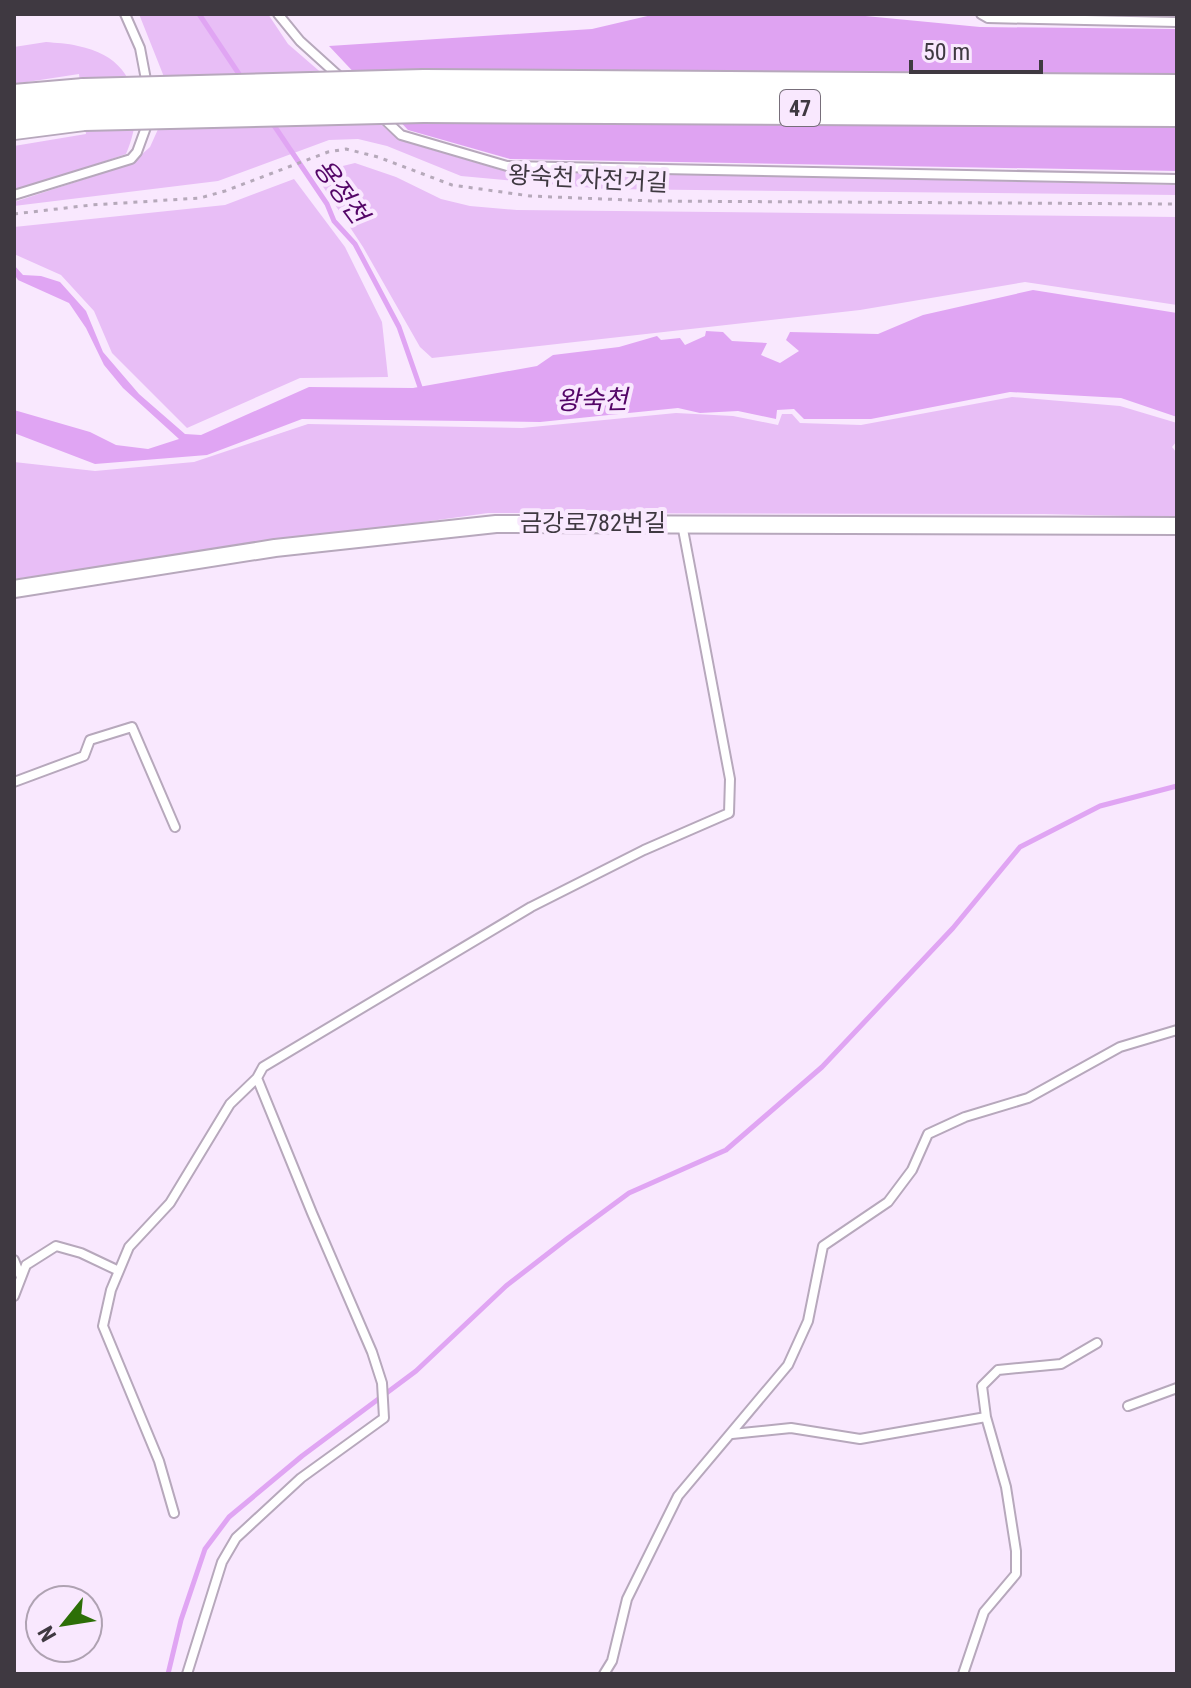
<svg xmlns="http://www.w3.org/2000/svg" width="1191" height="1688" font-family="'Roboto Condensed','Noto Sans KR',sans-serif">
<style>
.green{fill:#e8bef6}
.forest{fill:#dfa3f2}
.water{fill:#e0a5f3}
.lines{fill:none;stroke-linecap:round;stroke-linejoin:round}
.stream{stroke:#e0a5f3;stroke-width:5}
.service-casing{stroke:#b7a8bc;stroke-width:12}
.minor-casing{stroke:#b7a8bc;stroke-width:20}
.trunk-casing{stroke:#b7a8bc;stroke-width:32}
.path{stroke:#b6a9ba;stroke-width:3;stroke-dasharray:4 6;stroke-linecap:butt}
.service{stroke:#fff;stroke-width:8}
.minor{stroke:#fff;stroke-width:16}
.trunk{stroke:#fff;stroke-width:28}
.trunk-bridge-casing{stroke:#b7a8bc;stroke-width:32;stroke-linecap:butt}
.trunk-bridge{stroke:#fff;stroke-width:28}
.labels{text-anchor:middle;dominant-baseline:central;stroke-width:8;stroke-linejoin:round;paint-order:stroke}
.shield{fill:#f9e8fe;stroke:#776e7a;stroke-width:2}
.shield-label{font-size:22px;font-weight:bold;fill:#3f3941}
.street-label{font-size:24px;fill:#3f3941;stroke:#f9e8fe}
.water-label{font-size:26px;font-style:italic;fill:#540667;stroke:#f9e8fe}
</style>
<rect width="100%" height="100%" fill="#f9e8fe"/>
<path class="green" d="M 139,14 L 268,14 L 288,44 L 399,140 L 501,170 L 1177,185 L 1177,195 L 605,189 L 461,176 L 387,146 L 358,139 L 329,140 L 218,181 L 14,206 L 14,202 L 131,164 L 150,147 L 164,116 L 170,92 Z
M 46,42 C 56,43 67,43 78,46 C 135,57 147,105 126,154 L 14,192 L 14,146 L 86,134 L 79,74 L 14,84 L 14,47 Z
M 355,163 L 396,177 L 441,199 L 470,206 L 517,210 L 1177,217 L 1177,305 L 1025,282 L 860,310 L 432,358 L 420,347 L 363,247 L 314,173 Z
M 294,179 L 345,247 L 382,322 L 388,377 L 300,378 L 187,428 L 112,353 L 94,311 L 61,275 L 14,254 L 14,227 L 225,205 Z
M 1012,397 L 1120,406 L 1177,423 L 1177,441 L 1172,447 L 1177,453 L 1177,517 L 1044,514 L 488,513 L 14,579 L 14,462 L 95,471 L 194,462 L 308,424 L 522,428 L 676,413 L 733,416 L 778,425 L 782,414 L 792,414 L 800,423 L 861,425 Z"/>
<path class="forest" d="M 656,14 L 855,15 L 980,27 L 1177,29 L 1177,171 L 510,159 L 408,130 L 329,46 L 592,29 Z"/>
<path class="water" d="M 14,265 L 23,275 L 41,276 L 60,282 L 86,311 L 103,352 L 139,394 L 185,434 L 201,435 L 309,387 L 413,388 L 537,366 L 553,355 L 619,347 L 657,336 L 661,340 L 680,338 L 685,345 L 705,336 L 706,331 L 723,332 L 732,341 L 767,343 L 761,355 L 780,363 L 799,351 L 786,340 L 790,332 L 878,334 L 923,315 L 1033,290 L 1177,313 L 1177,417 L 1121,398 L 1010,392 L 871,419 L 804,419 L 794,409 L 777,410 L 776,419 L 738,411 L 700,413 L 678,408 L 540,422 L 302,419 L 207,455 L 95,464 L 14,433 L 14,410 L 90,432 L 116,445 L 148,449 L 179,439 L 123,388 L 104,365 L 86,328 L 69,303 L 18,280 L 14,274 Z"/>
<g class="lines">
<path class="stream" d="M 199,14 L 243,80
M 271,121 L 327,204 L 334,221 L 355,244 L 399,327 L 421,390
M 168,1674 L 181,1620 L 205,1549 L 229,1517 L 302,1456 L 416,1371 L 506,1286 L 568,1238 L 629,1193 L 726,1150 L 822,1067 L 953,928 L 1020,847 L 1100,806 L 1177,786"/>
<g class="service-casing">
<path id="service" d="M 125,14 L 140,48 L 147,85
M 278,14 L 300,41 L 342,79
M 981,14 L 988,18 L 1177,22
M 381,116 L 401,135 L 507,166 L 1177,179
M 14,195 L 131,159 L 137,152 L 149,119
M 14,782 L 84,756 L 90,740 L 132,727 L 175,827
M 14,1260 L 21,1277
M 14,1296 L 26,1265 L 56,1246 L 81,1253 L 119,1271
M 1128,1406 L 1177,1388
M 732,1434 L 791,1428 L 860,1439 L 986,1417
M 174,1513 L 159,1461 L 103,1326 L 111,1290 L 129,1247 L 170,1203 L 230,1104 L 257,1078
M 187,1674 L 222,1562 L 236,1538 L 301,1478 L 384,1418 L 382,1383 L 372,1352 L 312,1213 L 257,1078 L 263,1067 L 531,907 L 644,850 L 729,813 L 730,779 L 682,524
M 604,1674 L 612,1661 L 627,1599 L 678,1496 L 788,1365 L 808,1321 L 823,1246 L 888,1202 L 912,1170 L 928,1134 L 965,1117 L 1028,1098 L 1120,1047 L 1177,1030
M 963,1674 L 984,1612 L 1016,1574 L 1016,1551 L 1006,1487 L 986,1417 L 982,1386 L 998,1370 L 1061,1364 L 1097,1343"/>
</g>
<g class="minor-casing">
<path id="minor" d="M 14,589 L 275,548 L 496,524 L 1177,526"/>
</g>
<g class="trunk-casing">
<path id="trunk" d="M 424,84 L 1177,89
M 14,99 L 84,93
M 423,108 L 1177,112
M 14,125 L 84,116"/>
</g>
<path class="path" d="M 14,214 L 91,205 L 200,198 L 225,191 L 328,152 L 346,149 L 378,157 L 452,185 L 530,196 L 652,201 L 1177,204"/>
<use href="#service" class="service"/>
<use href="#minor" class="minor"/>
<use href="#trunk" class="trunk"/>
<g class="trunk-bridge-casing">
<path id="trunk-bridge" d="M 84,93 L 424,84
M 84,116 L 423,108"/>
</g>
<use href="#trunk-bridge" class="trunk-bridge"/>
</g>
<g class="labels">
<rect class="shield" x="780" y="90" width="40" height="36" rx="6"/>
<g class="shield-label">
<text x="800" y="108">47</text>
</g>
<g class="street-label">
<text transform="translate(588 179) rotate(3)">왕숙천 자전거길</text>
<text x="593" y="523">금강로782번길</text>
</g>
<g class="water-label">
<text transform="translate(341 191) rotate(54)">용정천</text>
<text transform="translate(592 400) rotate(-1)">왕숙천</text>
</g>
</g>
<rect width="1191" height="1688" fill="none" stroke="#3f3941" stroke-width="32"/>
<g transform="translate(64 1624) rotate(240)"><circle r="38" fill="#f9e8fe" stroke="#afa2b2" stroke-width="2"/>
<path d="M0-6L14 30L0 20L-14 30Z" fill="#2d6f07"/>
<text y="-12" font-size="22" font-weight="bold" text-anchor="middle" fill="#3f3941">N</text>
</g>
<path d="M911 60v12h130v-12" fill="none" stroke="#3f3941" stroke-width="4"/>
<text x="923" y="60" font-size="24" fill="#3f3941" stroke="#f9e8fe" stroke-width="6" paint-order="stroke">50 m</text>
</svg>
